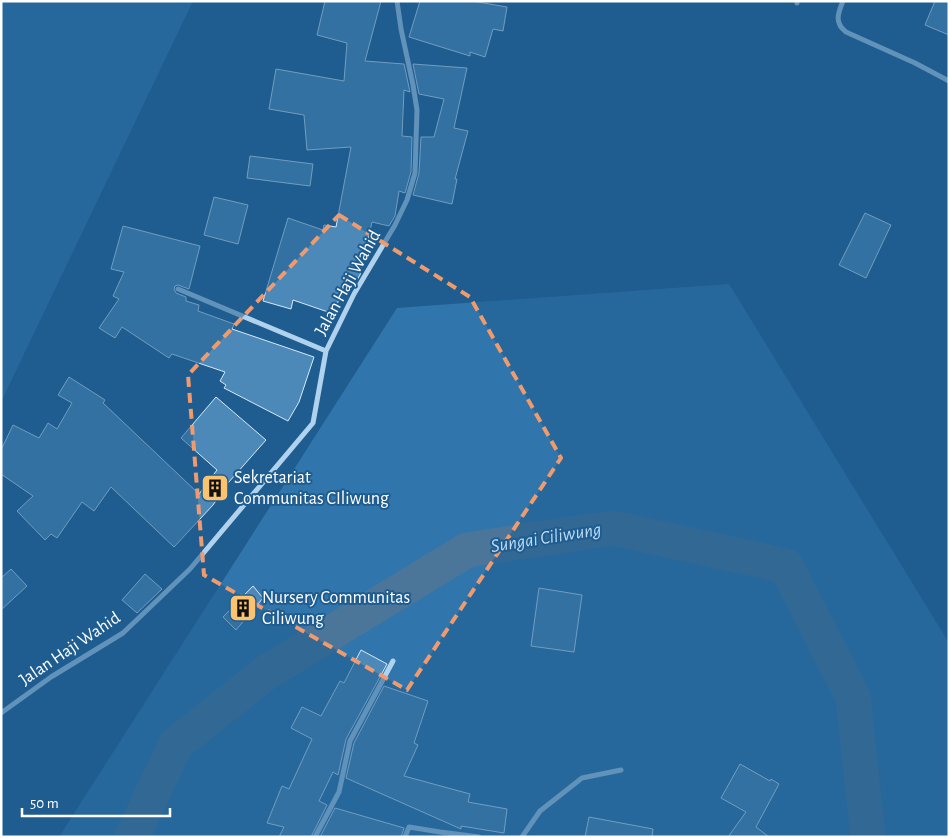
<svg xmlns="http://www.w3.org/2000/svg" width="950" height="838" font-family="'Alegreya Sans',sans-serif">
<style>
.green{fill:#3076ac}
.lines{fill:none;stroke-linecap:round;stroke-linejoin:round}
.river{stroke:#4b769a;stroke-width:35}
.building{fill:#4c89b9;stroke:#d5eaf9}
.minor{stroke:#b0d2ed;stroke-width:5}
.marked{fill:none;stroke:#f19b6d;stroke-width:4;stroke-dasharray:10 6;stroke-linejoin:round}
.labels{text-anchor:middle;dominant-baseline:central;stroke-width:4;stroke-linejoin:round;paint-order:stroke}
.street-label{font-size:18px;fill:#fff;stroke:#1f5d90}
.poi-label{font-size:18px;fill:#fff;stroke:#1f5d90;text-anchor:start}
.water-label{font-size:19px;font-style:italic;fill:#bcdcf4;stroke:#1f5d90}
</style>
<rect width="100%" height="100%" fill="#1f5d90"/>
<path class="green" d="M 1,1 L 193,1 L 1,402 Z
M 729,284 L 949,643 L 949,837 L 59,837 L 397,308 Z"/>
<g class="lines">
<path class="river" d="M 132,837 L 176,744 L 267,672 L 467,550 L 613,528 L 786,566 L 853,697 L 868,837"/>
</g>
<path class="building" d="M 325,1 L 381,1 L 365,61 L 404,64 L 410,92 L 404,90 L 402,136 L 412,137 L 411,172 L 405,193 L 399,191 L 395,216 L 389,226 L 372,222 L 360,275 L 357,280 L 346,277 L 334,314 L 293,300 L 291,309 L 263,301 L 288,218 L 323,230 L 324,225 L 336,227 L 351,147 L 307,150 L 304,115 L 269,109 L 276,69 L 344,81 L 347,43 L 317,35 Z
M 420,1 L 472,1 L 507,7 L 503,31 L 493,29 L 485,57 L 470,52 L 470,56 L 409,37 Z
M 935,1 L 949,1 L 949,35 L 925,25 Z
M 413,64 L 467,68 L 454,128 L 468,131 L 455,179 L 457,179 L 452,204 L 413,195 L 419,173 L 421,137 L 434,137 L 444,99 L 419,94 Z
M 250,156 L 313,164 L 310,186 L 247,178 Z
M 214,197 L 248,205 L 238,244 L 204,235 Z
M 865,213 L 891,225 L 866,278 L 839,265 Z
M 123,226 L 200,246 L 189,289 L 178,285 L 175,286 L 174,289 L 176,293 L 186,297 L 186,301 L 199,305 L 198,311 L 234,324 L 232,329 L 314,357 L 299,402 L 288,421 L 224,388 L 226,385 L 220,381 L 225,372 L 172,354 L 169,358 L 122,327 L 115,338 L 99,328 L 119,299 L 113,296 L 124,272 L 111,269 Z
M 69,377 L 105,400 L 103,403 L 199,494 L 217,470 L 181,438 L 216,397 L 266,440 L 228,483 L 213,505 L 174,547 L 111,487 L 94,511 L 82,502 L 57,538 L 51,534 L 45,540 L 17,511 L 33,496 L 1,474 L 1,450 L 13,425 L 39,438 L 48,423 L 57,429 L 72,403 L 58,395 Z
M 11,569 L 27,586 L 1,610 L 1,578 Z
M 145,574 L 162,589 L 137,613 L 122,600 Z
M 253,586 L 263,598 L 236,630 L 223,617 Z
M 539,588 L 582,595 L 574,652 L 531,646 Z
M 361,650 L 387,664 L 346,739 L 338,775 L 333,772 L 319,801 L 327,805 L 311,837 L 279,837 L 284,827 L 267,823 L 282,786 L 289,789 L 312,739 L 291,728 L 302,707 L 321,716 L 340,681 L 344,683 Z
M 384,686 L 428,701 L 414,743 L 418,745 L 404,776 L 470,794 L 468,802 L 507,809 L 504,833 L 461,826 L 461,829 L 346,778 L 354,743 Z
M 740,764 L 770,781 L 771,779 L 779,784 L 756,827 L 769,837 L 728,837 L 746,812 L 721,798 Z
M 335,808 L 404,828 L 401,837 L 320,837 Z
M 589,817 L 653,829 L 652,837 L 585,837 Z"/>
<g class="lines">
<path class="minor" d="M 843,1 C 838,13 834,23 846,32 L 915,63 L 949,81
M 797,3 L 797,1
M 178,289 L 326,351
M 1,713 L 51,677 L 123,633 L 190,569 L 313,423 L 326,351 L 354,294 L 395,225 L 407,200 L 415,173 L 417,110 L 413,85 L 401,29 L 397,1
M 315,837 L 339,792 L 350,741 L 393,661
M 405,837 L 409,827 L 440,832 L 479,837
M 522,837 L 540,811 L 582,778 L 621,770"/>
</g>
<path d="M0 0H950V838H0ZM 339,215 L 470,297 L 561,458 L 407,690 L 204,575 L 188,375 Z" fill="#1f5d90" fill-opacity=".55" fill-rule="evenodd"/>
<path class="marked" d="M 339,215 L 470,297 L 561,458 L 407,690 L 204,575 L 188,375 Z"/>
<defs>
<g id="building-square" transform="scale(1.4375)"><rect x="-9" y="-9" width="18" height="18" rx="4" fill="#fbc370" stroke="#1f5d90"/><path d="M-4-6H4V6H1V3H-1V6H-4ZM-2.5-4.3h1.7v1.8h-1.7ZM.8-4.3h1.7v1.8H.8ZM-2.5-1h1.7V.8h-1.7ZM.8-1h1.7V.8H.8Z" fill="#111"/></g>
</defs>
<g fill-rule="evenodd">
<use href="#building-square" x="215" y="488"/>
<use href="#building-square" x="243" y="608"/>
</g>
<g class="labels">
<g class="street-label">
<text transform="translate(348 283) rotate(-61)">Jalan Haji Wahid</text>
<text transform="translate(70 649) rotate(-34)">Jalan Haji Wahid</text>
</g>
<g class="poi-label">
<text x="234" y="478">Sekretariat<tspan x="234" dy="21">Communitas CIliwung</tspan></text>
<text x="262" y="598">Nursery Communitas<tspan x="262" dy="21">Ciliwung</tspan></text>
</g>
<g class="water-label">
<text transform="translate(546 538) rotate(-9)">Sungai Ciliwung</text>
</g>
</g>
<rect width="950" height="838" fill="none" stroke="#ffffff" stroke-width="5"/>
<path d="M22 808v8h148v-8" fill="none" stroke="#ffffff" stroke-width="2.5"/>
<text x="30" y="808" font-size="15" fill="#ffffff" stroke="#1f5d90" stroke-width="4" paint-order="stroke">50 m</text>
</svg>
